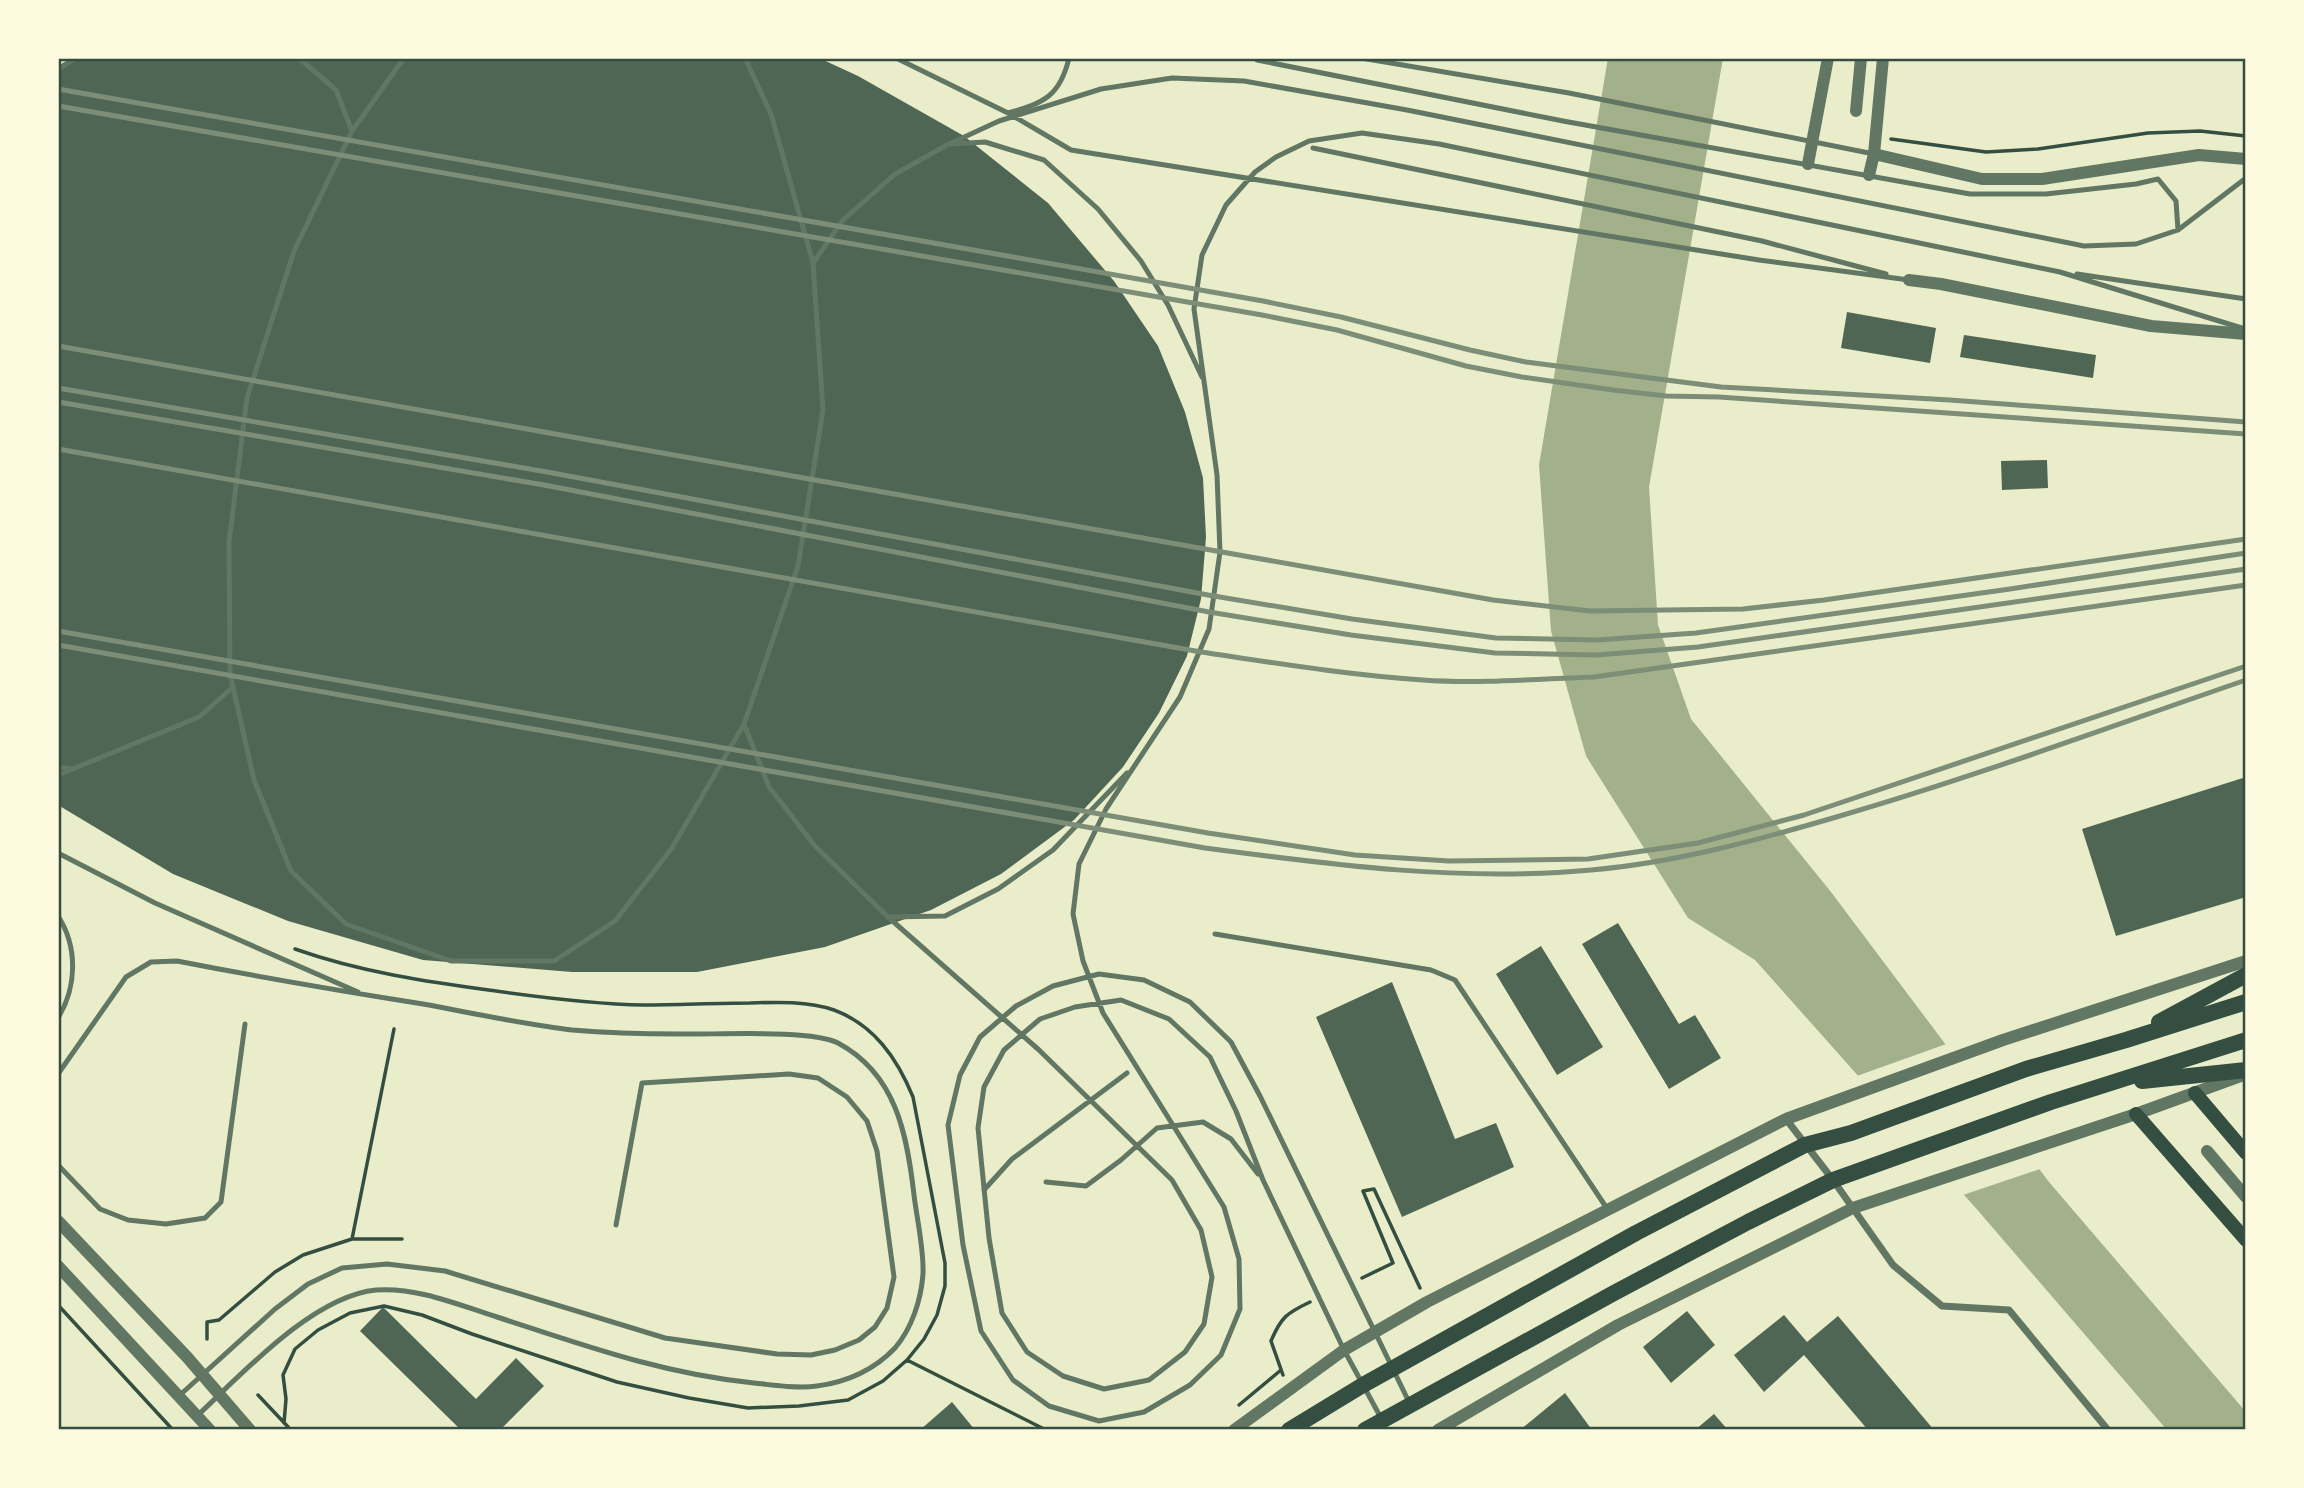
<svg xmlns="http://www.w3.org/2000/svg" width="2304" height="1488" font-family="Roboto,sans-serif">
<style>
.water{fill:#a3b18a}
.pier{fill:#e9edc9}
.building{fill:#4f6655}
.lines{fill:none;stroke-linecap:round;stroke-linejoin:round}
.path{stroke:#344e41;stroke-width:3.5}
.service{stroke:#617663;stroke-width:5}
.minor{stroke:#617663;stroke-width:7}
.tertiary{stroke:#617663;stroke-width:12}
.secondary{stroke:#344e41;stroke-width:14}
.primary{stroke:#344e41;stroke-width:16}
.rail{stroke:#7c8e77;stroke-width:5}
.neatline{fill:none;stroke:#344e41;stroke-width:2.5}
</style>
<rect width="100%" height="100%" fill="#e9edc9"/>
<path class="water" d="M 1608,58 L 1723,58 L 1649,487 L 1658,625 L 1691,719 L 1831,892 L 2049,1182 L 2246,1412 L 2246,1430 L 2167,1430 L 1974,1206 L 1755,960 L 1688,918 L 1586,756 L 1551,631 L 1539,465 Z"/>
<path class="pier" d="M 1949,1043 L 2043,1168 L 1960,1196 L 1854,1077 Z"/>
<path class="building" d="M 74,58 L 819,58 L 858,76 L 964,136 L 1048,203 L 1114,281 L 1158,346 L 1185,412 L 1203,478 L 1206,537 L 1201,599 L 1187,656 L 1159,713 L 1123,767 L 1074,820 L 1001,874 L 931,910 L 825,947 L 697,972 L 572,972 L 423,960 L 288,921 L 173,874 L 58,805 L 58,66 Z
M 1847,312 L 1936,328 L 1930,363 L 1841,348 Z
M 1964,335 L 2096,355 L 2093,378 L 1960,357 Z
M 2047,460 L 2048,488 L 2002,490 L 2001,461 Z
M 2246,777 L 2246,897 L 2116,936 L 2082,829 Z
M 1618,923 L 1679,1024 L 1695,1015 L 1721,1058 L 1669,1089 L 1582,944 Z
M 1541,946 L 1603,1047 L 1557,1075 L 1496,974 Z
M 1392,982 L 1455,1139 L 1496,1123 L 1514,1167 L 1402,1217 L 1316,1017 Z
M 383,1307 L 476,1399 L 516,1358 L 544,1386 L 500,1430 L 461,1430 L 360,1331 Z
M 1687,1311 L 1715,1345 L 1671,1383 L 1643,1347 Z
M 1784,1315 L 1807,1342 L 1838,1316 L 1934,1430 L 1868,1430 L 1804,1355 L 1764,1392 L 1734,1355 Z
M 1565,1393 L 1592,1430 L 1520,1430 Z
M 952,1402 L 975,1430 L 920,1430 Z
M 1714,1414 L 1728,1430 L 1695,1430 Z"/>
<g class="lines">
<path class="path" d="M 1891,139 L 1986,152 L 2038,149 L 2148,133 L 2200,131 L 2246,136
M 352,1239 L 402,1239
M 1362,1278 L 1393,1263 L 1363,1191 L 1374,1189 L 1420,1288
M 58,1305 L 173,1430
M 207,1339 L 207,1322 L 219,1320 L 275,1272 L 303,1255 L 352,1239 L 394,1029
M 907,1360 L 1046,1430
M 1283,1375 L 1271,1341 C 1281,1317 1287,1313 1310,1302
M 258,1395 L 291,1430
M 1239,1405 L 1281,1370
M 284,1423 L 286,1399 L 283,1375 L 295,1349 L 318,1330 L 350,1313 L 384,1306 L 422,1315 L 472,1334 L 617,1382 L 689,1398 L 748,1408 L 799,1406 L 848,1400 L 883,1381 L 907,1360 L 924,1339 L 937,1315 L 945,1286 L 945,1263 L 913,1097 C 897,1058 874,1025 834,1010 C 808,1001 777,1002 750,1003 C 714,1003 679,1005 644,1005 C 594,1004 546,998 496,991 C 428,982 360,972 295,949"/>
<path class="service" d="M 299,58 L 336,90 L 352,131
M 404,58 L 352,131 L 294,251 L 247,398 L 229,542 L 230,674 L 254,780 L 291,871 L 346,924 L 451,961 L 554,961 L 615,921 L 672,848 L 744,724 L 798,566 L 823,410 L 813,263 L 771,114 L 745,58
M 896,58 L 1008,113 L 1071,150 L 1759,260 L 1909,280
M 1361,58 L 1569,93 L 1874,154
M 1257,60 L 1563,121 L 1970,194 L 2046,194 L 2136,184 L 2158,179 L 2176,201 L 2178,230
M 58,69 L 76,58
M 1008,113 C 1044,103 1060,96 1069,58
M 951,144 L 985,142 L 1044,160 L 1098,209 L 1141,261 L 1168,305 L 1202,377
M 1313,148 L 1762,241 L 1886,274
M 813,263 L 843,220 L 895,174 L 947,145 L 999,121 L 1101,89 L 1172,78 L 1244,81 L 1407,110 L 2084,246 L 2136,244 L 2178,230 L 2246,178
M 2077,274 L 2246,299
M 744,724 L 769,787 L 815,846 L 888,917 L 1039,1050 L 1172,1180 L 1201,1230 L 1212,1277 L 1204,1324 L 1185,1352 L 1149,1380 L 1104,1389 L 1063,1376 L 1027,1352 L 1002,1313 L 989,1238 L 978,1128 L 984,1087 L 1004,1050 L 1040,1019 L 1075,1007 L 1121,1000 L 1169,1019 L 1210,1057 L 1236,1111 L 1263,1180 L 1344,1350 L 1381,1418
M 58,767 L 72,769
M 58,775 L 199,717 L 233,687
M 58,853 L 155,903 L 358,992
M 58,916 C 78,947 77,987 58,1018
M 888,917 L 945,916 L 998,889 L 1053,850 L 1127,773
M 1215,934 L 1431,970 L 1455,980 L 1608,1210
M 58,1074 L 126,977 L 151,962 L 177,961 C 259,977 341,991 423,1004 C 472,1013 522,1024 572,1030 C 607,1033 644,1034 679,1034 C 714,1035 811,1029 838,1043 C 896,1074 907,1134 914,1195 C 917,1220 924,1249 923,1274 C 921,1300 912,1328 895,1348 C 874,1370 847,1382 817,1386 C 797,1389 774,1385 754,1383 C 663,1374 583,1345 497,1317 C 459,1305 417,1287 376,1290 C 313,1296 242,1374 197,1416
M 58,1165 L 100,1209 L 128,1220 L 166,1224 L 205,1218 L 221,1202 L 245,1024
M 1046,1182 L 1086,1186 L 1121,1160 L 1157,1128 L 1203,1122 L 1231,1139 L 1258,1174
M 984,1190 L 1012,1159 L 1127,1073
M 180,1395 L 275,1309 L 308,1284 L 342,1268 L 387,1264 L 445,1271 L 665,1338 L 777,1354 L 811,1355 L 835,1350 L 859,1340 L 875,1327 L 887,1308 L 894,1277 L 877,1151 L 867,1121 L 847,1097 L 818,1078 L 789,1074 L 642,1083 L 616,1225
M 1409,1402 L 1260,1096 L 1231,1042 L 1190,1002 L 1144,980 L 1099,974 L 1053,986 L 1016,1006 L 980,1037 L 960,1075 L 948,1125 L 963,1245 L 981,1331 L 1013,1380 L 1049,1406 L 1099,1421 L 1144,1412 L 1190,1385 L 1221,1355 L 1240,1309 L 1239,1259 L 1224,1207 L 1103,1013 L 1083,961 L 1073,914 L 1079,864 L 1106,809 L 1180,697 L 1209,629 L 1220,552 L 1217,475 L 1194,309 L 1202,255 L 1226,205 L 1255,172 L 1276,157 L 1309,141 L 1362,133 L 1439,144 L 2060,272 L 2245,329"/>
<path class="minor" d="M 1786,1119 L 1833,1180 L 1893,1265 L 1942,1306 L 2009,1310 L 2108,1430"/>
<path class="tertiary" d="M 1856,111 L 1861,58
M 1874,154 L 1982,179 L 2042,179 L 2199,155 L 2246,159
M 1808,164 L 1828,58
M 1869,175 L 1874,154 L 1883,58
M 1909,280 L 1941,284 L 2151,326 L 2246,334
M 2207,1151 L 2246,1197
M 58,1221 L 187,1357 L 250,1430
M 58,1266 L 210,1430
M 1234,1430 L 1344,1350 L 1427,1302 L 1786,1119 L 2003,1040 L 2246,961
M 1438,1430 L 1618,1325 L 1853,1208 L 2136,1114 L 2246,1074"/>
<path class="secondary" d="M 2195,1093 L 2246,1153
M 2136,1114 L 2246,1240"/>
<path class="primary" d="M 2159,1022 L 2246,975
M 2142,1081 L 2246,1070
M 1289,1430 L 1363,1385 L 1636,1233 L 1805,1145 L 1851,1133 L 2026,1069 L 2126,1040 L 2246,1002
M 1365,1430 L 1614,1293 L 1748,1222 L 1833,1180 L 2051,1102 L 2246,1040"/>
<path class="rail" d="M 58,89 L 1263,301 L 1341,317 L 1470,350 L 1526,362 L 1721,387 L 1950,400 L 2246,422
M 58,106 L 1262,315 L 1337,330 L 1466,366 L 1522,377 L 1613,390 L 1666,396 L 1719,397 L 2246,434
M 58,346 L 1493,600 L 1590,611 L 1743,609 L 1824,600 L 2246,539
M 58,388 L 547,472 L 1208,595 L 1352,619 L 1496,638 L 1597,640 L 1696,633 L 2010,589 L 2246,553
M 58,402 L 544,485 L 1209,612 L 1351,635 L 1495,653 L 1596,655 L 1698,647 L 2246,569
M 58,449 L 1201,652 C 1275,663 1348,675 1423,680 C 1479,684 1537,679 1594,677 L 2246,585
M 58,631 L 1208,833 L 1355,855 L 1449,861 L 1588,859 L 1698,843 L 1804,815 L 2246,666
M 58,645 L 1205,848 C 1333,865 1461,882 1591,870 C 1673,863 1754,841 1833,818 C 1972,778 2109,727 2246,680"/>
</g>
<rect width="2304" height="1488" fill="none" stroke="#fefae0" stroke-width="119"/>
<rect x="60" y="60" width="2184" height="1368" class="neatline"/>
</svg>
